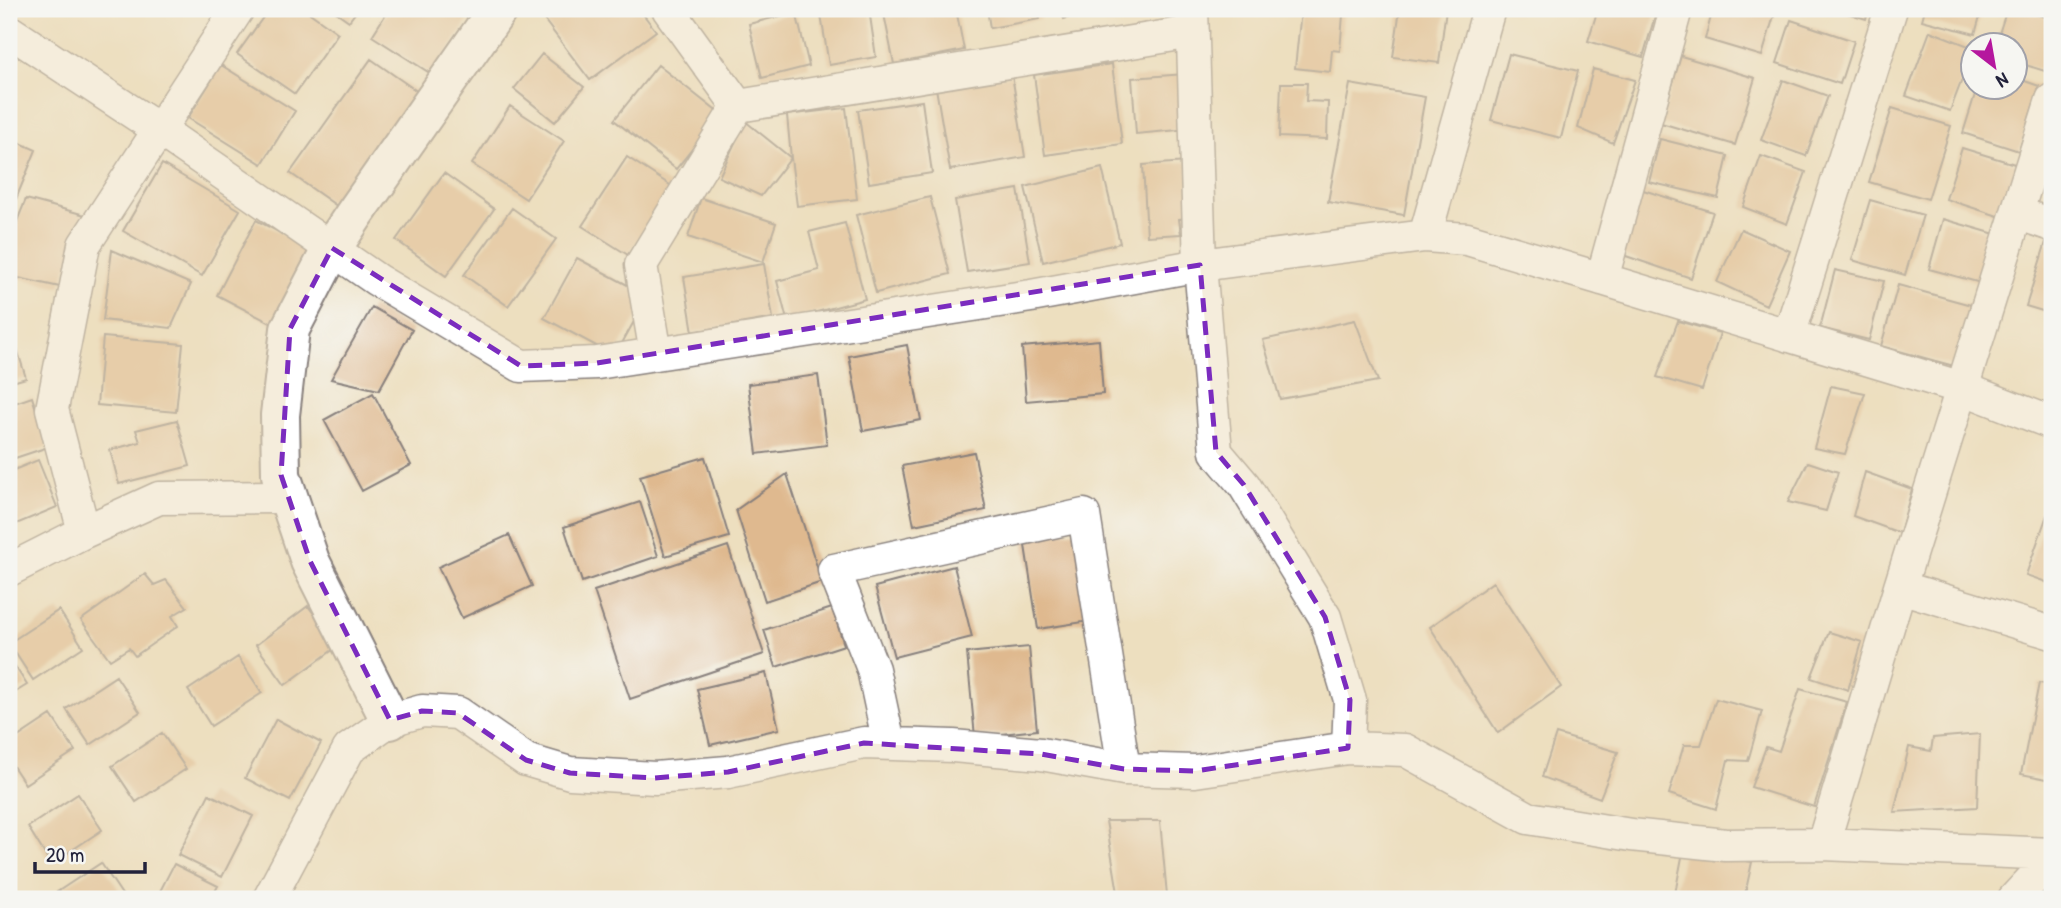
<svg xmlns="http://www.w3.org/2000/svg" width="2061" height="908" font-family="'Patrick Hand',sans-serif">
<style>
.building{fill:#dfb98f}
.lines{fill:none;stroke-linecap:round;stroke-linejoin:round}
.minor-casing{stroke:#88807d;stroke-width:35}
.tertiary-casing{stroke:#88807d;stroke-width:42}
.minor{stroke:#fff;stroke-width:32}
.tertiary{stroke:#fff;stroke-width:38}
.marked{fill:none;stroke:#7b2cbf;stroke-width:5;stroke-dasharray:14 9;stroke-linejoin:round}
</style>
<rect width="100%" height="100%" fill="#f6f6f2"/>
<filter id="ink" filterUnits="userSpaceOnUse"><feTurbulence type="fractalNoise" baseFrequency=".0143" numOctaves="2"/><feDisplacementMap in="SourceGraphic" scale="14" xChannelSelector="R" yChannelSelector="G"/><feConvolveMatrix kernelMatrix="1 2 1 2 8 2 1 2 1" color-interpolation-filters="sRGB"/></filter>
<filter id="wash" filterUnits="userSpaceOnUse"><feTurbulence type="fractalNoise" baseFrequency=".00686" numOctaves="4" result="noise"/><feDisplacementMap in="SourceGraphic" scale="28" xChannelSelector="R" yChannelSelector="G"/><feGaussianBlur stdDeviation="1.57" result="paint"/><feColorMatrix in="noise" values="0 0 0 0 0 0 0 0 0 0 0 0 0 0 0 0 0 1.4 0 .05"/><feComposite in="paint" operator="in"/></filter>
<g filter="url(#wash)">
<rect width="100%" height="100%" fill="#eddfbf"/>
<g id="blocks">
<path class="building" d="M 269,9 L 304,9 L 338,33 L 295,94 L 237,54 Z
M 332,9 L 358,9 L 349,21 Z
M 389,9 L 457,9 L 470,17 L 433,75 L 372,36 Z
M 536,9 L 639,9 L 656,31 L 590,80 Z
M 820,9 L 869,9 L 876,57 L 829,65 Z
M 883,9 L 956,9 L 964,50 L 894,64 Z
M 987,9 L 1039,9 L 1040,19 L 990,28 Z
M 1061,9 L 1095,9 L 1064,19 Z
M 1400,9 L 1446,9 L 1439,63 L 1393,57 Z
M 1598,9 L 1657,9 L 1643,57 L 1588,41 Z
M 1713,9 L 1776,9 L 1762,56 L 1705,39 Z
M 1835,9 L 1870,9 L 1866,19 Z
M 1925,9 L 1982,9 L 1975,34 L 1922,20 Z
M 2007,9 L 2019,9 L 2052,19 L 2052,59 L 2048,72 L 2016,62 L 2016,46 L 1995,46 Z
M 1301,11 L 1343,15 L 1340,51 L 1332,50 L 1330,72 L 1295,68 Z
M 796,12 L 809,66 L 762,78 L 749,24 Z
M 1791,20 L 1854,41 L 1840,84 L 1777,63 Z
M 1930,31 L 1974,48 L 1950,111 L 1906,96 Z
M 542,54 L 584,87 L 555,122 L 514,89 Z
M 1509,54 L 1578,71 L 1561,138 L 1491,120 Z
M 1681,56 L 1755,78 L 1735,145 L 1661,123 Z
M 371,59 L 418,92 L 337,206 L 290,173 Z
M 1112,64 L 1122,144 L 1045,155 L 1034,75 Z
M 221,65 L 295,111 L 262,164 L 188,118 Z
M 658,65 L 720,114 L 676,169 L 614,120 Z
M 1593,69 L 1635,80 L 1613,143 L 1578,128 Z
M 1185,74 L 1189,129 L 1136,134 L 1132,78 Z
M 1012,75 L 1025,157 L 950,170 L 936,88 Z
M 2016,78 L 2039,86 L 2019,151 L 1963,133 L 1977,88 L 2016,88 Z
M 1783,80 L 1828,96 L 1806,156 L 1761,140 Z
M 1281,83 L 1307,83 L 1306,101 L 1328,102 L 1327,139 L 1279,137 Z
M 1350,84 L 1425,97 L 1404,215 L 1328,202 Z
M 922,101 L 932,173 L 869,183 L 858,110 Z
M 510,106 L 564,141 L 526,199 L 472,164 Z
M 846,108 L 857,199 L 797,206 L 791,158 L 761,196 L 719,177 L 745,121 L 791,158 L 787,115 Z
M 1892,108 L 1951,126 L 1928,199 L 1869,182 Z
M 9,138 L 36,150 L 9,216 Z
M 1660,139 L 1728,156 L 1718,198 L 1649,182 Z
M 1962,148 L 2018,165 L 2001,217 L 1946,199 Z
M 1761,156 L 1806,172 L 1787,224 L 1743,207 Z
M 627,157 L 673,187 L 628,255 L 582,226 Z
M 1188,162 L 1191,218 L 1179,219 L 1181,234 L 1147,236 L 1143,165 Z
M 162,164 L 240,210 L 202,276 L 123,231 Z
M 1102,168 L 1120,243 L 1043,262 L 1025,187 Z
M 444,173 L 494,209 L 446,276 L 396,240 Z
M 1018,189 L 1030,262 L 967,272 L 955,200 Z
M 1640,189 L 1713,212 L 1691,278 L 1620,254 Z
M 930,197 L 950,274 L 876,293 L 856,215 Z
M 701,198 L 776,223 L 763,262 L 688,237 Z
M 26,199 L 85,215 L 60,287 L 9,276 L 9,241 Z
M 1870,200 L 1923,215 L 1905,275 L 1852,260 Z
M 512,208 L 556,239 L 508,306 L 464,275 Z
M 1943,219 L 1995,234 L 1981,283 L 1929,269 Z
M 256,220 L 319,253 L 280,328 L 217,295 Z
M 845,223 L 865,299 L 787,320 L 777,281 L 819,270 L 809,232 Z
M 1741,229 L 1790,251 L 1766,305 L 1717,282 Z
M 2046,242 L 2052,244 L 2052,314 L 2026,306 Z
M 112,250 L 191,284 L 171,328 L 103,320 Z
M 577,258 L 648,296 L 615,356 L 544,318 Z
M 764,264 L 773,318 L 693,332 L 684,277 Z
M 1835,270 L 1884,281 L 1869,340 L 1820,328 Z
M 1898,285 L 1971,305 L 1954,366 L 1881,346 Z
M 372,307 L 412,330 L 379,390 L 331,379 Z
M 1355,320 L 1378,381 L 1280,399 L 1263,340 Z
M 1678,321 L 1720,333 L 1702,390 L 1657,377 Z
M 9,323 L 26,378 L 9,383 Z
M 103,337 L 183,344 L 176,412 L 97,405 Z
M 1099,340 L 1103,394 L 1026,401 L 1022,347 Z
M 907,345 L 921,420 L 863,431 L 849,356 Z
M 818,375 L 827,445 L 757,454 L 748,384 Z
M 1831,386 L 1865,393 L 1845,454 L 1814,448 Z
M 373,393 L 411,465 L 362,491 L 324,420 Z
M 32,397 L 48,447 L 9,460 L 9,405 Z
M 177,420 L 190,466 L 119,484 L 110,450 L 140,442 L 136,430 Z
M 974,452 L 986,510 L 914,525 L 902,466 Z
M 705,457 L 729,537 L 665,556 L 640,476 Z
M 38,460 L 57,507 L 9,527 L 9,472 Z
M 1808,462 L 1838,472 L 1826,511 L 1788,502 Z
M 1865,472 L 1912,489 L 1900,533 L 1853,516 Z
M 787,474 L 822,582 L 765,601 L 736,510 Z
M 640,502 L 658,556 L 582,582 L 564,527 Z
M 2047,515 L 2052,517 L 2052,584 L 2026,575 Z
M 1076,531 L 1090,621 L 1038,629 L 1024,539 Z
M 509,535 L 532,586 L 462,618 L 438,567 Z
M 728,546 L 764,654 L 630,699 L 594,591 Z
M 954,566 L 972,637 L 894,657 L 875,587 Z
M 145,574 L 154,585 L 166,580 L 187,607 L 172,616 L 178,626 L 135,656 L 129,648 L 110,660 L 81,620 Z
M 1493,582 L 1561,687 L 1498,733 L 1430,627 Z
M 308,606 L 338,646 L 285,685 L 256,645 Z
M 832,608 L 844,645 L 776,667 L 764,630 Z
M 59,610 L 83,647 L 33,680 L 9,643 Z
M 1829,632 L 1862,642 L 1848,690 L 1811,678 Z
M 1029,647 L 1037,730 L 975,737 L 967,653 Z
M 9,657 L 27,685 L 9,696 Z
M 238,657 L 262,693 L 211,726 L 188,690 Z
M 766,673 L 779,729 L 710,745 L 697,689 Z
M 116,676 L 140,712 L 90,745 L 66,709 Z
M 2039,683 L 2052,685 L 2052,780 L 2021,774 Z
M 1800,689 L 1847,702 L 1814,807 L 1751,787 L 1766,747 L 1779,751 Z
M 1716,699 L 1762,711 L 1748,761 L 1728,760 L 1716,809 L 1669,794 L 1684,745 L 1701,745 Z
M 51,715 L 75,751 L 25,784 L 9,760 L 9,743 Z
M 276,719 L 321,743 L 290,801 L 245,778 Z
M 162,733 L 186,769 L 136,802 L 112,766 Z
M 1556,734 L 1618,752 L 1600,798 L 1542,777 Z
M 1980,734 L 1977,807 L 1894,812 L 1909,747 L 1931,751 L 1933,738 Z
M 78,794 L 102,830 L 51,864 L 28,827 Z
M 209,794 L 253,816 L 222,877 L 178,855 Z
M 1106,821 L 1160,821 L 1167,895 L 1119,899 Z
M 1683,852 L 1752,862 L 1744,899 L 1674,899 Z
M 101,863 L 125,899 L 53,899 L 51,896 Z
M 174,864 L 218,886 L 211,899 L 156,899 Z"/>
</g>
</g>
<g filter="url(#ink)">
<use href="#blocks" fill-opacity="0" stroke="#88807d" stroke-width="2"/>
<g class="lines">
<g class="minor-casing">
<path id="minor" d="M 668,9 L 738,106
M 1192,9 L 1200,265 L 1216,452 L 1244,485 L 1325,617 L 1350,700 L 1348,748
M 9,31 L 161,131 L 377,280 L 521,366 L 597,363 L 1031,296 L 1200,265 L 1425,236 L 1467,239 L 1602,279 L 1962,388 L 2052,423
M 2017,213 L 2052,225
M 1425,236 L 1489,9
M 1602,279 L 1676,9
M 1789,336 L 1891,9
M 656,354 L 641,265 L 738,106 L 1193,32
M 84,532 L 52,409 L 84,245 L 238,9
M 9,570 L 84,532 L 159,498 L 288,497
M 1900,587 L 2052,633
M 889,744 L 873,669 L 834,570 L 1084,515 L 1124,769
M 1823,844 L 1900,587 L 2052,100
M 269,899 L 349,749 L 390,720 L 422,711 L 458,713 L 526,760 L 570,773 L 655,778 L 728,772 L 864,743 L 953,746 L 1041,754 L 1124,769 L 1195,771 L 1348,748 L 1405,750 L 1528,818 L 1631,835 L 1726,845 L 1823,844 L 2052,854
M 2014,899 L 2052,858"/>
</g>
<g class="tertiary-casing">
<path id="tertiary" d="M 390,720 L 310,561 L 281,475 L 280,415 L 290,329 L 332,248 L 354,215 L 498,9"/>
</g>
<use href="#minor" class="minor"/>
<use href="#tertiary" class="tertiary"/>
</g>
</g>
<path d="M0 0H2061V908H0ZM 332,248 L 521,366 L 597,363 L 1200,265 L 1216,452 L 1244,485 L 1325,617 L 1350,700 L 1348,748 L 1195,771 L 1124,769 L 1041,754 L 864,743 L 728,772 L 655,778 L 570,773 L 526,760 L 458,713 L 422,711 L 390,720 L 310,561 L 281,475 L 290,329 Z" fill="#eddfbf" fill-opacity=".55" fill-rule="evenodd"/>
<path class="marked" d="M 332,248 L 521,366 L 597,363 L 1200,265 L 1216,452 L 1244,485 L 1325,617 L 1350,700 L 1348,748 L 1195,771 L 1124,769 L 1041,754 L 864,743 L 728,772 L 655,778 L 570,773 L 526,760 L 458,713 L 422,711 L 390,720 L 310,561 L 281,475 L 290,329 Z"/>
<rect width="2061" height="908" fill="none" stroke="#f6f6f2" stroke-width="35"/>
<g transform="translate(1994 66) rotate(149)"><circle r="33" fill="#f6f6f2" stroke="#a1a1a9" stroke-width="2"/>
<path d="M0-5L12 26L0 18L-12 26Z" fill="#b5179e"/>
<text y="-10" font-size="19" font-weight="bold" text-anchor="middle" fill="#22223b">N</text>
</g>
<path d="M35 862v10h110v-10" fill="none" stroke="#22223b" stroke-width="3.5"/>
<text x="46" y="862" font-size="21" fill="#22223b" stroke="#f6f6f2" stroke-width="5" paint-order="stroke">20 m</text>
</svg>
